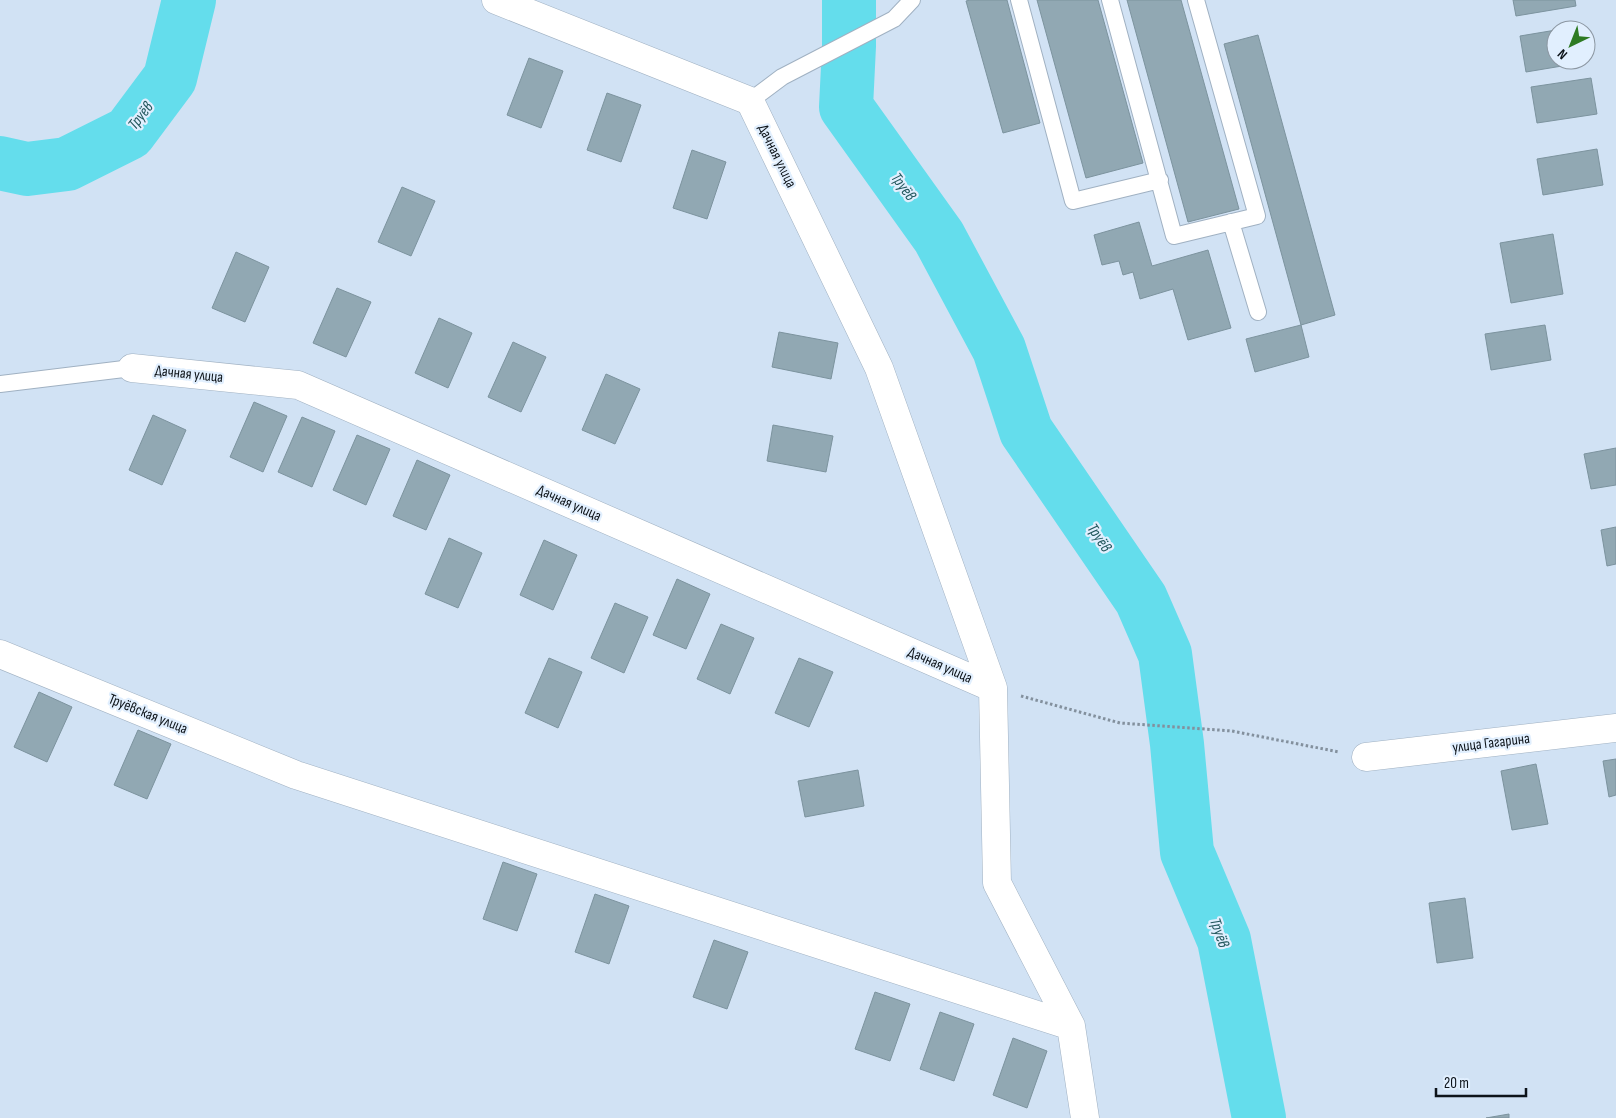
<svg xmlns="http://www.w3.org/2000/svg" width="1616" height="1118" font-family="'Sofia Sans Condensed',sans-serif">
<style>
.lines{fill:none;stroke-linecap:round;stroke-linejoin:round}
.river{stroke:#64ddec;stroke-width:54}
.building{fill:#91a8b3;stroke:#7c939e}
.lane-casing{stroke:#a0b1c2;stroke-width:18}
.street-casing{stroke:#a0b1c2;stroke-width:29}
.path{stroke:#83909d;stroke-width:3;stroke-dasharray:2.5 2.5;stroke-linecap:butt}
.lane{stroke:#fff;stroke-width:16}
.street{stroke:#fff;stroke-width:28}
.labels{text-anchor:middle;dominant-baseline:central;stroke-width:4.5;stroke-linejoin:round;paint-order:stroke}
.street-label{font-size:15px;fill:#0d1319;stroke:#e1effe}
.water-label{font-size:16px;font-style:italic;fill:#23575d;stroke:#e1effe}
</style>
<rect width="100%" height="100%" fill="#d1e2f4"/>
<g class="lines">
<path class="river" d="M 849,0 L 849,46 L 846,107 L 939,237 L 999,349 L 1026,431 L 1141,599 L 1165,654 L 1177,744 L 1187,852 L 1224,940 L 1259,1118
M 0,163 L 27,169 L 67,164 L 129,133 L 170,78 L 189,0"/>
</g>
<path class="building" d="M 970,0 L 1007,0 L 1040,123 L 1003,133 L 966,1 Z
M 1037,0 L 1098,0 L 1143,163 L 1086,178 Z
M 1127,0 L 1181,0 L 1239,209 L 1188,222 Z
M 1513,0 L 1575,0 L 1576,6 L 1516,16 Z
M 1580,27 L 1581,30 L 1559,30 Z
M 1556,30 L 1556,60 L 1586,60 L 1586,62 L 1526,72 L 1520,36 Z
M 1258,35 L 1335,315 L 1301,325 L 1224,44 Z
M 529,58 L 563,71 L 541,128 L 507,115 Z
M 1591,78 L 1597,114 L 1537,123 L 1531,87 Z
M 607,93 L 641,105 L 621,162 L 587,150 Z
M 1597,149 L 1603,185 L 1543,195 L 1537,159 Z
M 692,150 L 726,162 L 707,219 L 673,208 Z
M 402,187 L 435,201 L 411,256 L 378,242 Z
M 1139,222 L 1152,266 L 1208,250 L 1231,328 L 1188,340 L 1173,289 L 1140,299 L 1133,272 L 1123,275 L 1119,261 L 1102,265 L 1094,235 Z
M 1553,234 L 1563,294 L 1511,303 L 1500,243 Z
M 236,252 L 269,267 L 245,322 L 212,308 Z
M 337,288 L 371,302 L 346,357 L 313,343 Z
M 439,318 L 472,333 L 448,388 L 415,373 Z
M 1301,325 L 1309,357 L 1255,372 L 1246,339 Z
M 1545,325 L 1551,360 L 1491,370 L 1485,334 Z
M 779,332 L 838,343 L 831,379 L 772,367 Z
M 513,342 L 546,357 L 521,412 L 488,397 Z
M 606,374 L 640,389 L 615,444 L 582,430 Z
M 254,402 L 287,416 L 263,472 L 230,457 Z
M 153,415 L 186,430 L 162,485 L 129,470 Z
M 302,417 L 335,431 L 312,487 L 278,472 Z
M 773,425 L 833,436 L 826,472 L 767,461 Z
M 357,435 L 390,449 L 366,505 L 333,490 Z
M 1616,448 L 1616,485 L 1591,489 L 1584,454 Z
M 417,460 L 450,475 L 426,530 L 393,516 Z
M 1616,527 L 1616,564 L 1607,566 L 1601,530 Z
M 449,538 L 482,553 L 458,608 L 425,594 Z
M 544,540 L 577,555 L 553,610 L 520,595 Z
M 677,579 L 710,594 L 686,649 L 653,635 Z
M 615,603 L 648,617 L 624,673 L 591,658 Z
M 721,624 L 754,638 L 730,694 L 697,679 Z
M 549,658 L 582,672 L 558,728 L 525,713 Z
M 799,658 L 833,672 L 809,727 L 775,713 Z
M 39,692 L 72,707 L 47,762 L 14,747 Z
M 138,730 L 171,744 L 147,799 L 114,785 Z
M 1616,759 L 1616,795 L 1609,797 L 1603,761 Z
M 1536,764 L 1548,824 L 1512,830 L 1501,771 Z
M 858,770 L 864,806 L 805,817 L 798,781 Z
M 503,862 L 537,874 L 517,931 L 483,919 Z
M 595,894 L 629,906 L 609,964 L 575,952 Z
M 1465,898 L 1473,958 L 1437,963 L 1429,903 Z
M 714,940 L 748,952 L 727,1009 L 693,997 Z
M 875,992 L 910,1004 L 890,1061 L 855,1049 Z
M 940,1012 L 974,1024 L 954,1081 L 920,1069 Z
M 1013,1038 L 1047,1051 L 1027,1108 L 993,1095 Z
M 1509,1114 L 1509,1118 L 1486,1118 Z"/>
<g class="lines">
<g class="lane-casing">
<path id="lane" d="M 1019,0 L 1073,201 L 1160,180
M 1110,0 L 1174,236 L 1257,216 L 1196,0
M 750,101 L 782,77 L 894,19 L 912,0
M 1231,222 L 1258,312
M 0,384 L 132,368"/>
</g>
<g class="street-casing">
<path id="street" d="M 496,0 L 750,101 L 879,368 L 993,688 L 997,883 L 1071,1026 L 1085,1118
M 132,368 L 298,385 L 993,688
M 0,654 L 296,775 L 1071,1026
M 1366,757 L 1616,728"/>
</g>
<path class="path" d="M 1021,696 L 1120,723 L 1232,731 L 1339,752"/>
<use href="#lane" class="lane"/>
<use href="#street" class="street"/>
</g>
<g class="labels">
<g class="street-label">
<text transform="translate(777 156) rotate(64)">Дачная улица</text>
<text transform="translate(189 374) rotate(6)">Дачная улица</text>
<text transform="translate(569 503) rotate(24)">Дачная улица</text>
<text transform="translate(940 665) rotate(24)">Дачная улица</text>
<text transform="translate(148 714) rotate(22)">Труёвская улица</text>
<text transform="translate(1491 743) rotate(-7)">улица Гагарина</text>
</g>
<g class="water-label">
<text transform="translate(141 116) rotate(-52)">Труёв</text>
<text transform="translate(903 187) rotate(54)">Труёв</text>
<text transform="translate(1099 538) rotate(56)">Труёв</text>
<text transform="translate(1219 933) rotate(71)">Труёв</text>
</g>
</g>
<g transform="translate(1571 45) rotate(223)"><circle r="24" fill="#e1effe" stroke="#8c97a2"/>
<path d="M0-4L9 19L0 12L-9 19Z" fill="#2e7b23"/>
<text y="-8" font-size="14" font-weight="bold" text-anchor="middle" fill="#0d1319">N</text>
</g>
<path d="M1436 1088v8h90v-8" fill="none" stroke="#0d1319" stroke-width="2.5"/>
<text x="1444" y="1088" font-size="15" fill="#0d1319" stroke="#e1effe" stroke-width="4" paint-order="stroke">20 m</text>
</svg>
